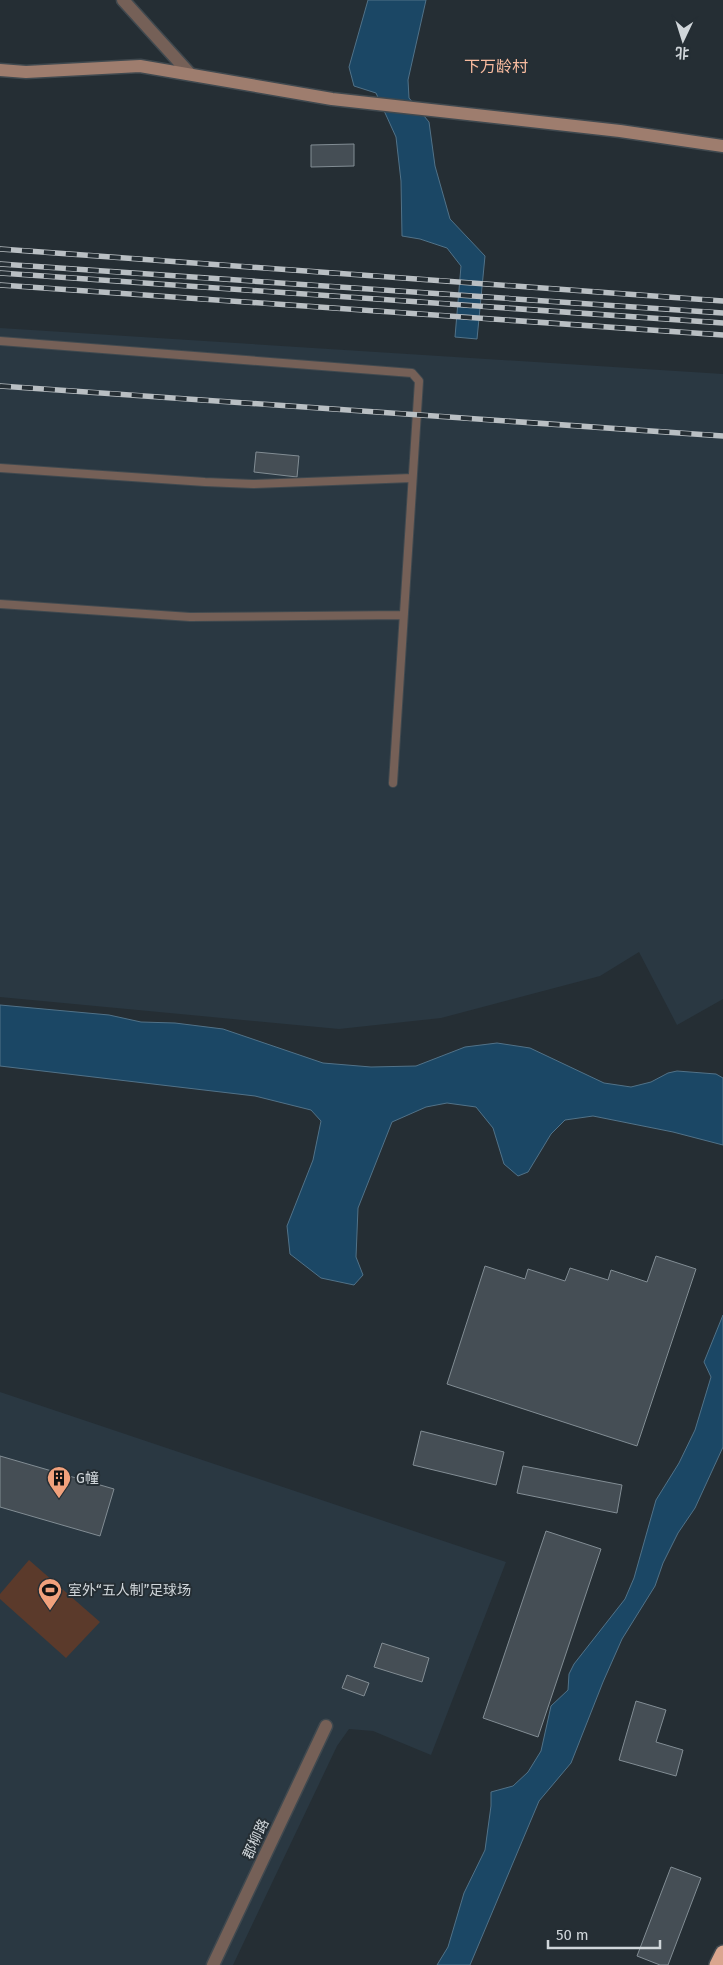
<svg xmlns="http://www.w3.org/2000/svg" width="723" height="1965" font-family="'Fira Sans','Noto Sans SC',sans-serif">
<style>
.built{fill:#2a3842}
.green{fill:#5b3a2b}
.water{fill:#1b4765;stroke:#517288}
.building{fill:#454e55;stroke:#828d94}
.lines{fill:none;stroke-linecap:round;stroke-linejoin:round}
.lane-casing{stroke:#40494f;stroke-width:10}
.street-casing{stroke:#40494f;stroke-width:15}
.secondary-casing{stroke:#40494f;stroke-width:15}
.highway-casing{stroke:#40494f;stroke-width:18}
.lane{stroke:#756057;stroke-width:8}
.street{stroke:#756057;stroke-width:12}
.secondary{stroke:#9e7d6e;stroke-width:12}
.highway{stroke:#daa68f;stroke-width:15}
.rail-casing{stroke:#b9bfc3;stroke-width:5.5}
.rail{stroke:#252e34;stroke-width:4;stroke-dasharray:11;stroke-linecap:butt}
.labels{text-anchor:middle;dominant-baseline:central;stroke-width:4;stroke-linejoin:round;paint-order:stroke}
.poi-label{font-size:14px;fill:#d0d6da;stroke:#252e34;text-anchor:start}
.street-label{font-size:14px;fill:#d0d6da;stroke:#252e34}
.quarter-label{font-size:16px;fill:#f8bb9f;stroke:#252e34}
</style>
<rect width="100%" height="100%" fill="#252e34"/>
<path class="built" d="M 0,328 L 723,374 L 723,999 L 677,1025 L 639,952 L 600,976 L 441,1018 L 339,1029 L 0,997 Z
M 0,1392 L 506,1562 L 431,1755 L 373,1731 L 349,1729 L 337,1746 L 233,1965 L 0,1965 Z"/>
<path class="green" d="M 29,1560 L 100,1622 L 66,1658 L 0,1599 L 0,1594 Z"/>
<path class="water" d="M 368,0 L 426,0 L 408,80 L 409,98 L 429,122 L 435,166 L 450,219 L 485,256 L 477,339 L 455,337 L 461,266 L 447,248 L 420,239 L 402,236 L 401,181 L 396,137 L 376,93 L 354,86 L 349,67 Z
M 0,1005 L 109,1015 L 141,1022 L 175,1023 L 223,1029 L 323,1063 L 371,1067 L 416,1066 L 465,1047 L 497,1043 L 530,1048 L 604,1083 L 631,1087 L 651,1082 L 668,1073 L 677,1071 L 716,1074 L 723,1078 L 723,1145 L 673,1132 L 593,1116 L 565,1120 L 551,1134 L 528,1172 L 518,1176 L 504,1164 L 493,1128 L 476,1107 L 447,1103 L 426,1107 L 392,1122 L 358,1208 L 356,1257 L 363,1275 L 354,1285 L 321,1278 L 290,1254 L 287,1226 L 313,1160 L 321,1121 L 311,1110 L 255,1096 L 0,1066 Z
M 723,1315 L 723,1447 L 695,1508 L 678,1533 L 663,1563 L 655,1586 L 622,1639 L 603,1682 L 571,1763 L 539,1801 L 470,1965 L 437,1965 L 448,1947 L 464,1893 L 485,1850 L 491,1806 L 491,1792 L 513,1786 L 528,1772 L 541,1751 L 551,1706 L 568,1690 L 569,1674 L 574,1664 L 625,1599 L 634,1578 L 656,1500 L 679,1463 L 695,1430 L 711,1377 L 704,1362 Z"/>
<path class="building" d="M 354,144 L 354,166 L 311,167 L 311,145 Z
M 256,452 L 299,456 L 297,477 L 254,472 Z
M 656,1256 L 696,1269 L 637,1446 L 447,1384 L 485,1266 L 525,1279 L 528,1269 L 565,1281 L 570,1268 L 608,1280 L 611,1270 L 647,1282 Z
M 421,1431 L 504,1452 L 496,1485 L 413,1465 Z
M 0,1456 L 114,1489 L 100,1536 L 0,1507 Z
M 523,1466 L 622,1485 L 617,1513 L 517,1493 Z
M 546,1531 L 601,1549 L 538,1737 L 483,1718 Z
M 382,1643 L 429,1658 L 422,1682 L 374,1667 Z
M 347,1675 L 369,1683 L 364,1696 L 342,1688 Z
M 636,1701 L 666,1710 L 656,1742 L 683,1750 L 676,1776 L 619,1760 Z
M 671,1867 L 701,1878 L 668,1965 L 660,1965 L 637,1956 Z"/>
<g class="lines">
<g class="lane-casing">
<path id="lane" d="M 0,341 L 412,373 L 419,381 L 393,783
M 0,468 L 205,482 L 253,484 L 412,478
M 0,604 L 190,617 L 403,615"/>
</g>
<g class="street-casing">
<path id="street" d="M 123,0 L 190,74
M 213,1965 L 326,1726"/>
</g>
<g class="secondary-casing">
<path id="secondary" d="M 0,70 L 26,72 L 140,66 L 332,99 L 620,131 L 723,146"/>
</g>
<g class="highway-casing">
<path id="highway" d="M 717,1965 L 723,1953"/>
</g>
<use href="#lane" class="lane"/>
<use href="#street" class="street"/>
<use href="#secondary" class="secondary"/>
<use href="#highway" class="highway"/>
<g class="rail-casing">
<path id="rail" d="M 0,249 L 723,301
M 0,264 L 723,313
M 0,273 L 723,323
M 0,285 L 723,335
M 0,386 L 723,436"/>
</g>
<use href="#rail" class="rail"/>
</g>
<defs>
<g id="building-pin" transform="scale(1.25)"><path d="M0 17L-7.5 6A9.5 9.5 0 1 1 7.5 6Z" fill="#f1a17c" stroke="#252e34"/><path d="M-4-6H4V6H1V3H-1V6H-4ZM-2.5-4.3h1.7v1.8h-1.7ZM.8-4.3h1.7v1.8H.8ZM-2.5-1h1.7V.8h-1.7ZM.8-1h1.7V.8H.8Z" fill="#111"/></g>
<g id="stadium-pin" transform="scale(1.25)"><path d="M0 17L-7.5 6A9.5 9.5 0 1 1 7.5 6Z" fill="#f1a17c" stroke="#252e34"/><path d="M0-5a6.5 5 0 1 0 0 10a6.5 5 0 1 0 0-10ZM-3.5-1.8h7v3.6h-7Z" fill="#111"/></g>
</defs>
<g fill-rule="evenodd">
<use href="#building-pin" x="59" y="1478"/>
<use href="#stadium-pin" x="50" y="1590"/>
</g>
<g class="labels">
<g class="poi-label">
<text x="76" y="1478">G幢</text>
<text x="68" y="1590">室外“五人制”足球场</text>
</g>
<g class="street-label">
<text transform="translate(256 1839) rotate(-65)">郡柳路</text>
</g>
<g class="quarter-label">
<text x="496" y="66">下万龄村</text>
</g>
</g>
<g transform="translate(683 40) rotate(184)" stroke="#252e34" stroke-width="4" paint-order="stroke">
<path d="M0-4L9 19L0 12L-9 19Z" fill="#d0d6da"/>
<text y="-8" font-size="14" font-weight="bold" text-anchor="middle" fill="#d0d6da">北</text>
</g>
<path d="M548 1940v8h112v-8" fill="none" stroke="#d0d6da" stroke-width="2.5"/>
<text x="556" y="1940" font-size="15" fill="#d0d6da" stroke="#252e34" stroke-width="4" paint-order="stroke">50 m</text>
</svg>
